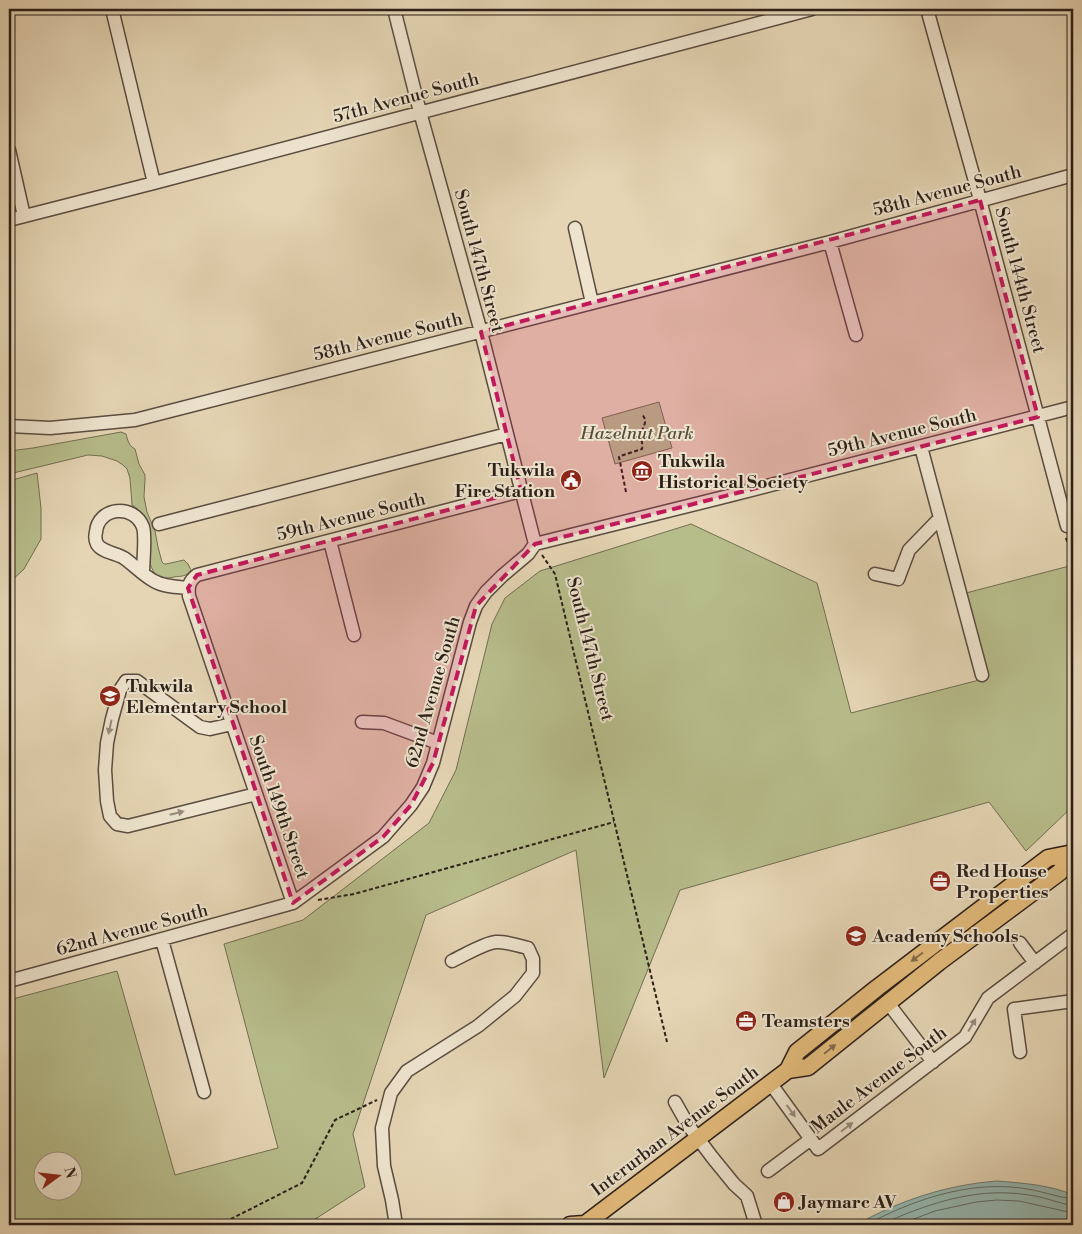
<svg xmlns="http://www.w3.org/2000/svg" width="1082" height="1234" font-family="'Libre Bodoni',serif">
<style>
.green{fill:#b7bc8b;stroke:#716e52;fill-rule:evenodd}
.water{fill:#96b8b1;stroke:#6b7b74}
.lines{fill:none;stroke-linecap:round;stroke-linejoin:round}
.shore{stroke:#606c65;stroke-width:1}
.minor-casing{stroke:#5a4c40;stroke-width:15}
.major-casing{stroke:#2b1f19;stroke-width:19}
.path{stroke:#2b1f19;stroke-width:2;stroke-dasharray:4 2.5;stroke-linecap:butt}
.minor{stroke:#eee4ce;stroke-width:12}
.major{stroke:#e2ba7a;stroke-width:16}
.oneway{fill:#968b7d}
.oneway2{fill:#866c4a}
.marked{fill:#c2185b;fill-opacity:0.2;stroke:#c2185b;stroke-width:4;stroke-dasharray:10 6;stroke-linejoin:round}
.labels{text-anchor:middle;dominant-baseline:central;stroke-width:4;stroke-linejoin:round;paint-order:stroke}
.street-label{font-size:18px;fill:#2b1f19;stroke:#eee4ce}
.park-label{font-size:18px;font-style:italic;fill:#554e3b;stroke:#eee4ce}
.poi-label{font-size:18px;font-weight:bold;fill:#2b1f19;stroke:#eee4ce;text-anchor:start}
</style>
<rect width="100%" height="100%" fill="#e5d5b4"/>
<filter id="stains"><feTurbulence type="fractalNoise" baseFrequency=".004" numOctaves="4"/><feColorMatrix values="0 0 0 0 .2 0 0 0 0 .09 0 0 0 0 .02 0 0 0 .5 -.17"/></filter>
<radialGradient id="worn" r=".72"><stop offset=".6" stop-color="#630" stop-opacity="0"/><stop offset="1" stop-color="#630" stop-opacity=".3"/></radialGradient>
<path class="green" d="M 659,402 L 672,448 L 615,464 L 602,418 Z
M 121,432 L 126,434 C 128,441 129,446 135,449 L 139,464 L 145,475 L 145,479 L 144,497 L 147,512 L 155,531 L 158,547 L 162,562 L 164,564 L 166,564 L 184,560 L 188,564 L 191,570 C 187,577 180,576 174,577 C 169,578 163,579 158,576 C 147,570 147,540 146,528 C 145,524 145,520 143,516 C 141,512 137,508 132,505 L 130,478 L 127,469 L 123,465 L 117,461 L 102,456 L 88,455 L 9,474 L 9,451 L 33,448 Z
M 37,473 L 41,508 L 41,539 L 24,569 L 9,583 L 9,481 Z
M 691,524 L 817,583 L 851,713 L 987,678 L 966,593 L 1073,565 L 1073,806 L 1026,851 L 989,802 L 680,890 L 604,1078 L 576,850 L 426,915 L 353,1134 L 365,1187 L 306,1225 L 14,1225 L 9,1203 L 9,1000 L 117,971 L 175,1175 L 278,1148 L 224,944 L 303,920 L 429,823 L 456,770 L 492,624 L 505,598 L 540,571 ZM 42,1162 L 72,1162 L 72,1192 L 42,1192 Z"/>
<path class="water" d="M 997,1181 C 1022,1183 1051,1185 1073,1195 L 1073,1225 L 856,1225 C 900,1200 947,1185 997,1181 Z"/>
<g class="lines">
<path class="shore" d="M 866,1225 C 912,1200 968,1181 1021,1188 C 1039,1190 1056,1197 1073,1199
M 880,1225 C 924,1205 972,1188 1021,1194 C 1031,1195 1041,1197 1051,1200 C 1058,1202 1066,1205 1073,1205
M 898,1225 L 935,1211 L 976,1202 L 997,1200 L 1019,1201 L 1073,1213"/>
<g class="minor-casing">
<path id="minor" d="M 112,9 L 154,183
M 394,9 L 420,112 L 481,332 L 535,544
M 927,9 L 976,185 L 1067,526
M 9,150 L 24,216
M 9,220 L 154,183 L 812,9
M 575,228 L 592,303
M 830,242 L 856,335
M 9,426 L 50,428 L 135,420 L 830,242 L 1073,175
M 921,447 L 982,675
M 159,524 L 507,434
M 330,541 L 354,635
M 535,544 L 732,495 L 1073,407
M 143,573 C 143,562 146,536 143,527 C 134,503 98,507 96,532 C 95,536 95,540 97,544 C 102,552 115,553 124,558 C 134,565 143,575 154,581 C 164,587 178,587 188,588
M 875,574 L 898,579 L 909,550 L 940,518
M 362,722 L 384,723 L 438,743
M 232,724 L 210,729 L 200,727 L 137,681 L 126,681 L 120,690 L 112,719 L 107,743 L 105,770 L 107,801 L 110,816 L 117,824 L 128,826 L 256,794
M 293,903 L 189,596 C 188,586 189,581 197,575 L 521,491
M 162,940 L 204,1092
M 1020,943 L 1035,963
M 9,981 L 293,903 L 383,837 L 411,805 L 423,787 L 433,763 L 470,622 L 476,606 L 486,592 L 502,576 L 528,554 L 535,544
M 888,1003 L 933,1062
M 1020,1052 L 1014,1009 L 1073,1001
M 771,1084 L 818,1149 L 965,1037 L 988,998 L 1073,934
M 675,1102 L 688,1125 L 712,1157 L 734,1184 L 747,1196 L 756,1225
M 768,1171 L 811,1139
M 396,1225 L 392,1200 L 384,1166 L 382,1128 L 391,1093 L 407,1071 L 478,1026 L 515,996 L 533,973 L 533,959 L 528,948 C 518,946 506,941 496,942 C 484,943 463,956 452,961"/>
</g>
<g class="major-casing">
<path id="major" d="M 788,1070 L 808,1067 L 939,962 L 1060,872 L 1073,852
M 570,1225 L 585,1224 L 788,1070 L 797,1052 L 877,988 L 1048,858 L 1073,853"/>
</g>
<path class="path" d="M 626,492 L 619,457 L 620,456 L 642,449 C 643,444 641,440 641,435 C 642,426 649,423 642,414
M 1066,538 L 1073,561
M 542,555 L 555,574 L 667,1042
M 318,900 L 354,894 L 614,822
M 219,1225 L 302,1183 L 335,1120 L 377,1100"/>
<use href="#minor" class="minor"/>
<use href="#major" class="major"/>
</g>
<defs><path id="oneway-solid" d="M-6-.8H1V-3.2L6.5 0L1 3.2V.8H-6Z" transform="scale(1.25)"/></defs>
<g class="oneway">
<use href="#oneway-solid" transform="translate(110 727) rotate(102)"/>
<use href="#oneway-solid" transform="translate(177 813) rotate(-14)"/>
<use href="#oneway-solid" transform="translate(972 1025) rotate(-59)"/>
<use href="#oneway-solid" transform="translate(791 1111) rotate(54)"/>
<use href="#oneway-solid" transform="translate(847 1127) rotate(-37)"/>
</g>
<g class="oneway2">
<use href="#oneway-solid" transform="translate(917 957) rotate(143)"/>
<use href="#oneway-solid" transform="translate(830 1049) rotate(-39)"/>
</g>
<path class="marked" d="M 980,200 L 1038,417 L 535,544 L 476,606 L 433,763 L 411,805 L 383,837 L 293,903 L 188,588 L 197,575 L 521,491 L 481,332 Z"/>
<defs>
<g id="museum-disc" transform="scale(1.125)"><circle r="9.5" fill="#8f2418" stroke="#eee4ce"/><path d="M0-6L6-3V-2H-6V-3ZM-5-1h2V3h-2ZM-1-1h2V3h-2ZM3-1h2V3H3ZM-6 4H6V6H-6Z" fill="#fff"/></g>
<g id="civic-disc" transform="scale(1.125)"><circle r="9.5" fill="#8f2418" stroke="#eee4ce"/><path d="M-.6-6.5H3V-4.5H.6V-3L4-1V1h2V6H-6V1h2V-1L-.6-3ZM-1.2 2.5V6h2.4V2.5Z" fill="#fff"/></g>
<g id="school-disc" transform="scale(1.125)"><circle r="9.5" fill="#8f2418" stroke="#eee4ce"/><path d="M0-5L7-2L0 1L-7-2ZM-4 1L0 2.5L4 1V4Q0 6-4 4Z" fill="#fff"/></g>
<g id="office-disc" transform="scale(1.125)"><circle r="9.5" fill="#8f2418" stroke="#eee4ce"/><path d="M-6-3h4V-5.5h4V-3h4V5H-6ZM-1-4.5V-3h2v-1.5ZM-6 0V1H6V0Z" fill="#fff"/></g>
<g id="shop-disc" transform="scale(1.125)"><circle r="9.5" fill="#8f2418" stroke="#eee4ce"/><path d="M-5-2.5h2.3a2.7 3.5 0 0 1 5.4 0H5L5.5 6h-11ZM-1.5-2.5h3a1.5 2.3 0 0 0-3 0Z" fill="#fff"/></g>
</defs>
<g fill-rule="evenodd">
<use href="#museum-disc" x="642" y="471"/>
<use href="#civic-disc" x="571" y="480"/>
<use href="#school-disc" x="110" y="696"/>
<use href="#office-disc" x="940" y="881"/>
<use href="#school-disc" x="856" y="936"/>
<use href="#office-disc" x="746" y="1021"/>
<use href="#shop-disc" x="784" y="1202"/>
</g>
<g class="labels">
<g class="street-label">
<text transform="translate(406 98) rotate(-15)">57th Avenue South</text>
<text transform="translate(947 191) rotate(-15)">58th Avenue South</text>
<text transform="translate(479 261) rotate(75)">South 147th Street</text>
<text transform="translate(1020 280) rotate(75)">South 144th Street</text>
<text transform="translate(388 337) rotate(-14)">58th Avenue South</text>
<text transform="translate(902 433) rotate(-14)">59th Avenue South</text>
<text transform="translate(351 517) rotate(-14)">59th Avenue South</text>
<text transform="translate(590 649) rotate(76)">South 147th Street</text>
<text transform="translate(433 692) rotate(-74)">62nd Avenue South</text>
<text transform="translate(279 807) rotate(71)">South 149th Street</text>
<text transform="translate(132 930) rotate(-15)">62nd Avenue South</text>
<text transform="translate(879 1080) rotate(-37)">Maule Avenue South</text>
<text transform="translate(675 1131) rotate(-37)">Interurban Avenue South</text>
</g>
<g class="park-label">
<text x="637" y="433">Hazelnut Park</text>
</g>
<g class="poi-label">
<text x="658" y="461">Tukwila<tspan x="658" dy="21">Historical Society</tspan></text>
<text x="555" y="470" text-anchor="end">Tukwila<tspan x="555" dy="21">Fire Station</tspan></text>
<text x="126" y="686">Tukwila<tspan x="126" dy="21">Elementary School</tspan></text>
<text x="956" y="871">Red House<tspan x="956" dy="21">Properties</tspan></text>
<text x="872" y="936">Academy Schools</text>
<text x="762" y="1021">Teamsters</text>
<text x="800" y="1202">Jaymarc AV</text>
</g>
</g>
<rect width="1082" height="1234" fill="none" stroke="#e5d5b4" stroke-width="30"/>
<rect x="10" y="10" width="1062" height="1214" fill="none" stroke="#2b1f19" stroke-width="2.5"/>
<rect x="15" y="15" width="1052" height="1204" fill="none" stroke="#2b1f19"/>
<g transform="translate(58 1176) rotate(75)"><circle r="24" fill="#eee4ce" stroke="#a09586"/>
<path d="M0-4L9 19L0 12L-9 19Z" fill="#8f2418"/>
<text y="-8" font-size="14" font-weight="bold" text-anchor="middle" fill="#2b1f19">N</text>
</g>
<rect width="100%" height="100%" filter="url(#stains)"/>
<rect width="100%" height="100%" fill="url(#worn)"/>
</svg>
